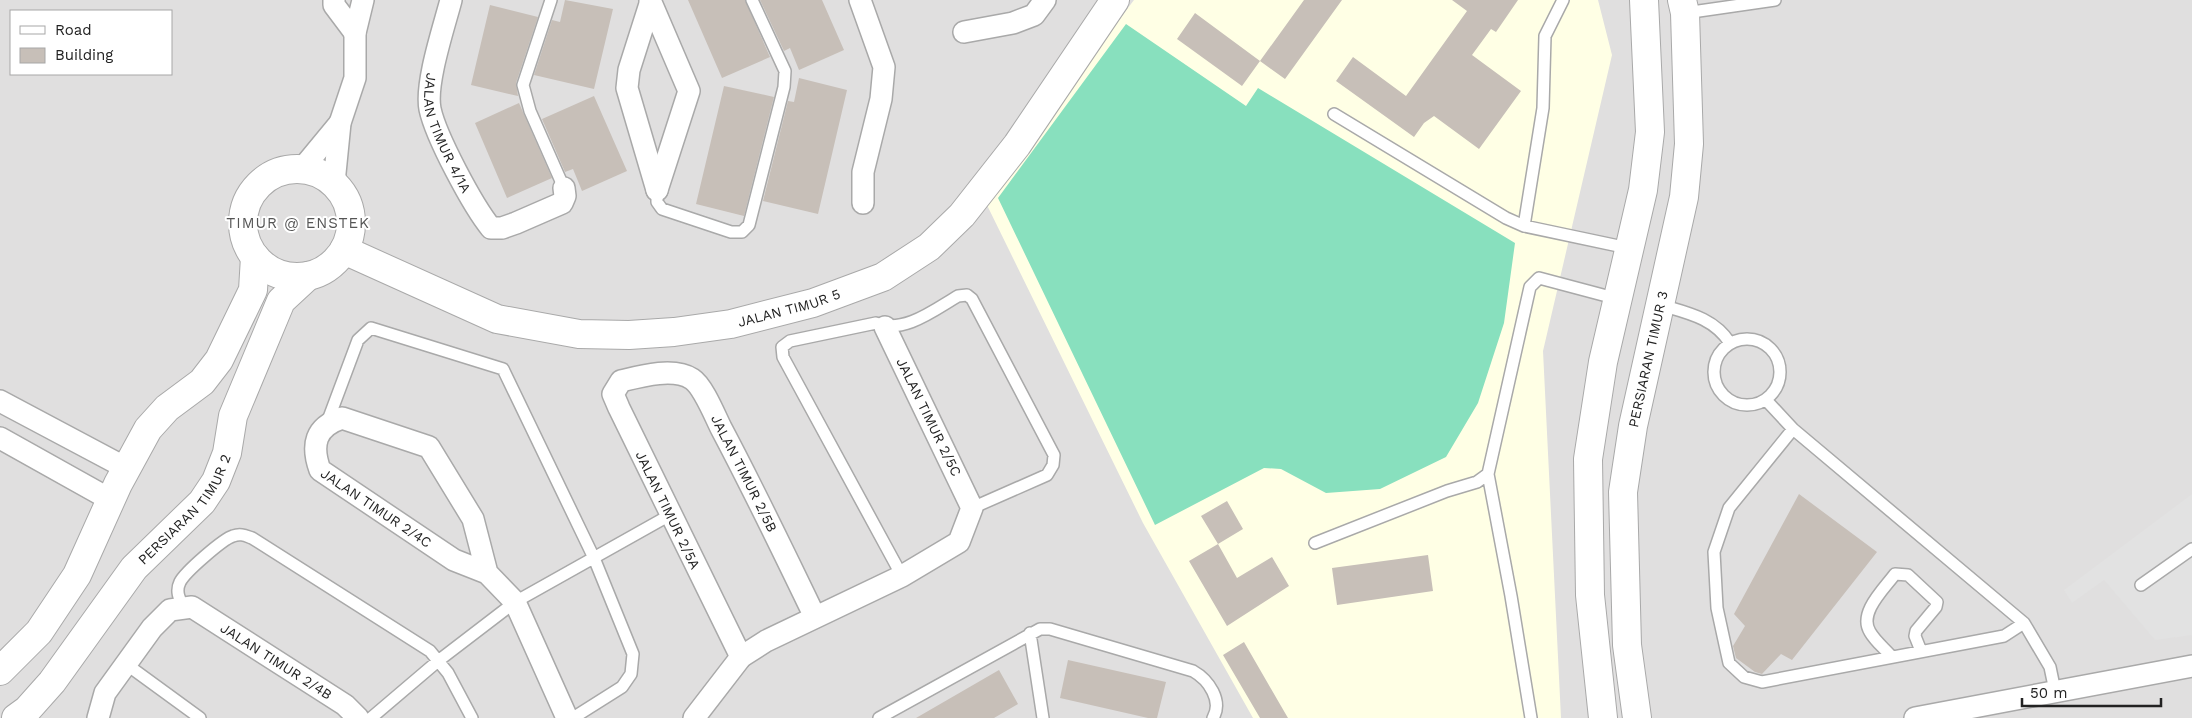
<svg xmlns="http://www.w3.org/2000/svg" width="2192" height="718" font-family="'Work Sans',sans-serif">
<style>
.residential{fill:#e0dfdf;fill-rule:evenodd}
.education{fill:#ffffe5}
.pitch{fill:#88e0be}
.parking{fill:#e2e2e2}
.building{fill:#c7bfb8}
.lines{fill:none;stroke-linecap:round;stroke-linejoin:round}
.service-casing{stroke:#a9a9a9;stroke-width:14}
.minor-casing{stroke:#a9a9a9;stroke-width:24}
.tertiary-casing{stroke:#a9a9a9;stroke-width:30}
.service{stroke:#fff;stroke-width:11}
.minor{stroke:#fff;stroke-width:21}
.tertiary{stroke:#fff;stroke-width:28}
.labels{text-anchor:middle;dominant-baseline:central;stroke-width:4;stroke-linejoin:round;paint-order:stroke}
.street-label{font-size:14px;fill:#222;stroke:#fff}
.neighbourhood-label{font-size:15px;letter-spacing:1px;fill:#555;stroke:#fff}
</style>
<rect width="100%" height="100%" fill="#f2efe9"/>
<path class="residential" d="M 0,0 L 2192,0 L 2192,718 L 0,718 ZM 11,11 L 171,11 L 171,74 L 11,74 Z"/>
<path class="education" d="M 1134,0 L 1598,0 L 1612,55 L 1543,351 L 1561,718 L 1253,718 L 1143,523 L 984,199 Z"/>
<path class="pitch" d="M 1126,24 L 1246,106 L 1258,88 L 1515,243 L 1504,323 L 1478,403 L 1446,457 L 1380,489 L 1326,493 L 1281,469 L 1264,468 L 1155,525 L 998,198 Z"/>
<path class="parking" d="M 2192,494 L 2192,635 L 2155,640 L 2104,580 L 2072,603 L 2064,590 Z"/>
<path class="building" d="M 565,0 L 613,9 L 594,89 L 534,75 L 552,20 L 560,22 Z
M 688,0 L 745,0 L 770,57 L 722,78 Z
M 760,0 L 822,0 L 844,50 L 799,70 L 790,48 L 784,51 Z
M 1304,0 L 1342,0 L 1285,79 L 1260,61 Z
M 1452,0 L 1518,0 L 1496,32 L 1491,29 L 1472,55 L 1521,91 L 1479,149 L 1434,116 L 1424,123 L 1414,137 L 1336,81 L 1353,57 L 1406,96 L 1467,11 Z
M 490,5 L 538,17 L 516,83 L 518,96 L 471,85 Z
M 1195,13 L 1260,61 L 1242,86 L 1177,39 Z
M 799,78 L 847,90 L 818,214 L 763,201 L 788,101 L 794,102 Z
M 724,86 L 774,97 L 744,216 L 696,204 Z
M 594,96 L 627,171 L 582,191 L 573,169 L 565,172 L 542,119 Z
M 519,103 L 552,178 L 507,198 L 475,123 Z
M 1799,494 L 1877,552 L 1792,660 L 1781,654 L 1762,674 L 1755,672 L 1736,658 L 1733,646 L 1745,626 L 1734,614 Z
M 1227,501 L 1243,529 L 1218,544 L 1201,516 Z
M 1218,544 L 1237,578 L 1272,557 L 1289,586 L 1227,626 L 1189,561 Z
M 1428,555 L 1433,591 L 1337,605 L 1332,568 Z
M 1244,642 L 1281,706 L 1288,718 L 1260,718 L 1223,655 Z
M 1068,660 L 1166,682 L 1157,718 L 1148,718 L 1060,698 Z
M 999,670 L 1018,704 L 994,718 L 916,718 Z"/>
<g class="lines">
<g class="service-casing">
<path id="service" d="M 551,0 L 523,85 L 530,111 L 564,188
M 1563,0 L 1545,36 L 1543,108 L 1524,226 L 1628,248
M 1685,13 L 1775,0
M 1334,114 L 1506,218 L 1524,226
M 657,190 L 657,202 L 662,209 L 731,232 L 742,232 L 749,225 L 784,87 L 785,71 L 752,0
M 1661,305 C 1688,313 1714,318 1730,343
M1714 372a33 33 0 1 1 66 0a33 33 0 1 1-66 0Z
M 1766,400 L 1793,429 L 2024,623 L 2050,667 L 2055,691
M 327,423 L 358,340 L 371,328 L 503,369 L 594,558 L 633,654 L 631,674 L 622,687 L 573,718
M 1793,429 L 1729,508 L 1714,552 L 1717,608 L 1729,663 L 1744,677 L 1762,682 L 2004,636 L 2024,623
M 1488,474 L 1511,596 L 1531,718
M 1315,543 L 1447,491 L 1477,482 L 1488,474 L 1530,287 L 1539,278 L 1618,299
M 902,576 L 783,357 L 782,347 L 790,341 L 876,323 C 904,334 934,310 958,296 L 967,295 L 972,299 L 1054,455 L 1053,465 L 1047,475 L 972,508
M 2141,585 L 2192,549
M 184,608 C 180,600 175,592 180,582 C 185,572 223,539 233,536 C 241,533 246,536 252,538 L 430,651 L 448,673 L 472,718
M 1030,633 L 1043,718
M 1891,656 C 1885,649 1875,641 1870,632 C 1858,613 1884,589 1895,574 L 1908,575 L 1937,602 L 1936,607 L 1916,631 L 1915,636 L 1921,651
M 126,664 L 200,718
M 371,718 L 438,661 L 515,602 L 670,515
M 879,718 L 1040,629 L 1050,629 L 1193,671 C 1209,680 1223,701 1213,718"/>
</g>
<g class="minor-casing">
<g id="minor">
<path d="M 334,0 L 334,5 L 355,33"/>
<path id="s1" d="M 451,0 C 444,27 425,83 430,109 C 436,137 473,206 491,228 L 502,228 L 516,223 L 562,203 L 565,196 L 564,188"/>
<path d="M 650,0 L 689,91 L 657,190"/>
<path d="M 860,0 L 884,67 L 881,99 L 863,172 L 863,203"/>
<path d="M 650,4 L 629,70 L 627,88 L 657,190"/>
<path d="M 964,32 L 1013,23 L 1034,15 L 1045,0"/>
<path d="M 302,169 L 340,123"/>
<path d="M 334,183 L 340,123 L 355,78 L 355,33 L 363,0"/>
<path d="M 0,401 L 126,468"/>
<path d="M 0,438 L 111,500"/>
<path id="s2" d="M 487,573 L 473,519 L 429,447 L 342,418 C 315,427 311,445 320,470 L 454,560 L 487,573 L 515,602 L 567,718"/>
<path id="s3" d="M 741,657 L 619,408 L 613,394 L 621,381 C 641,376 674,367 692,379 C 703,386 715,416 721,428 C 754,490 784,553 815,617"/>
<path id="s4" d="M 98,718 L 105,693 L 152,628 L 170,610 L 192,607 L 345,705 L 358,718"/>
<path d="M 694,718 L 741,657 L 766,641 L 902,576 L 959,542 L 972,508 L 885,327"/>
<path d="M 1915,718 L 2192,666"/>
</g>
</g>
<g class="tertiary-casing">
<g id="tertiary">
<circle cx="297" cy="223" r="54"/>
<path id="s5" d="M 344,250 L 497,319 L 579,334 L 629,335 L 674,332 L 731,324 L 813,303 L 883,277 L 929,247 L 962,215 L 1017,145 L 1115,0"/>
<path d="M 0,671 L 39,632 L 77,575 L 118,484 L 148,429 L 167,408 L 202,382 L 219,360 L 253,290 L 255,257"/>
<path id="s6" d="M 16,718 L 27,710 L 52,682 L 134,568 L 202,502 L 216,481 L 227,453 L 233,416 L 281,301 L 308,276"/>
<path d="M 1603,718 L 1590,595 L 1588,459 L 1603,362 L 1643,190 L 1650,132 L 1644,0"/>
<path id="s7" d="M 1637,718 L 1627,645 L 1623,492 L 1633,426 L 1684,197 L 1689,144 L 1685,13 L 1682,0"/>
</g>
</g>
<use href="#service" class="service"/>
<use href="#minor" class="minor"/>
<use href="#tertiary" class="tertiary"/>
</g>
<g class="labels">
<g class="street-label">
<text stroke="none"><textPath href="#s1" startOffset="139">JALAN TIMUR 4/1A</textPath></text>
<text stroke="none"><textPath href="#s5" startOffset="464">JALAN TIMUR 5</textPath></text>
<text stroke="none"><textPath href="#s7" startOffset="362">PERSIARAN TIMUR 3</textPath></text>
<text transform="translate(929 417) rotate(64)">JALAN TIMUR 2/5C</text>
<text stroke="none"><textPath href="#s3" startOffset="489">JALAN TIMUR 2/5B</textPath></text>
<text stroke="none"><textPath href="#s6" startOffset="270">PERSIARAN TIMUR 2</textPath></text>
<text stroke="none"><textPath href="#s2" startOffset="365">JALAN TIMUR 2/4C</textPath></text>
<text transform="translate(668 510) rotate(64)">JALAN TIMUR 2/5A</text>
<text stroke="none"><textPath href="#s4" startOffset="254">JALAN TIMUR 2/4B</textPath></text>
</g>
<g class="neighbourhood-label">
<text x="298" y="223">TIMUR @ ENSTEK</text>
</g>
</g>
<rect x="10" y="10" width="162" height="65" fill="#ffffff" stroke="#a7a7a7"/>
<rect x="20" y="26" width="25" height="8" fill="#ffffff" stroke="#a7a7a7"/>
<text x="55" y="35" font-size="15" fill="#222222">Road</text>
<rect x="20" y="48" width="25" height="15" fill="#c7bfb8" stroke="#a7a7a7"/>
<text x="55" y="60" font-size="15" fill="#222222">Building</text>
<path d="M2022 698v8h139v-8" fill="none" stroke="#222222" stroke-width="2.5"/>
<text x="2030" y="698" font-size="15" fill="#222222" stroke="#ffffff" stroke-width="4" paint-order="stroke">50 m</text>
</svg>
